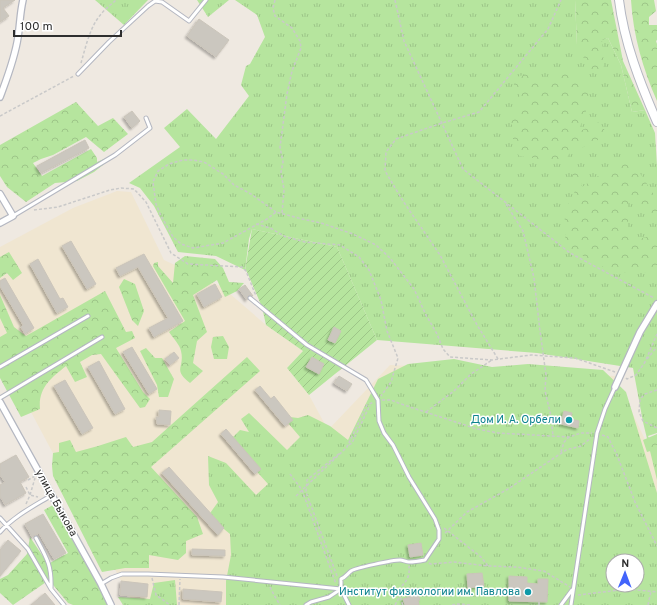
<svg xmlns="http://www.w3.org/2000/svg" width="657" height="605" font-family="Overpass,sans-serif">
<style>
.education{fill:#f0e6d1;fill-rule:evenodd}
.grass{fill:url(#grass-tufts);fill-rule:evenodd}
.forest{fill:url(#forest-crowns)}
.garden{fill:url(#garden-furrows)}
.building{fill:#cbc7bf;stroke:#cbc5ba;filter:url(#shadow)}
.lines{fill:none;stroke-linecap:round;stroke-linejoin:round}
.service-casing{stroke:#b4b7c1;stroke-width:5}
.minor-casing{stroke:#b4b7c1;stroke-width:8}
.secondary-casing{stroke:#b4b7c1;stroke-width:10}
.path{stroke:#c9c9c9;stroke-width:1.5;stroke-dasharray:3 2;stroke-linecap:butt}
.service{stroke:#fff;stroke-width:3}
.minor{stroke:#fff;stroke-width:5.5}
.secondary{stroke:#fff;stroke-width:8}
.culture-dot{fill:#0f9aa8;stroke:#fff;stroke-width:1.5}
.labels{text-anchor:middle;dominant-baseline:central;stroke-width:3;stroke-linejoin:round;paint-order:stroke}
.culture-label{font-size:11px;fill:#0d838f;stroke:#fff;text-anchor:end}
.street-label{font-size:11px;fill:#2e2e2e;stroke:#fff}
</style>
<defs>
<pattern id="grass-tufts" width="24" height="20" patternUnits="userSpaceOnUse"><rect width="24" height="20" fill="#b6e59e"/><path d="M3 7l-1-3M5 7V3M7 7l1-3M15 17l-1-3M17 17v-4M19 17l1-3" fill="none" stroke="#9dc588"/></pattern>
<pattern id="forest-crowns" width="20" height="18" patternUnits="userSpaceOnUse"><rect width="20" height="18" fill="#b6e59e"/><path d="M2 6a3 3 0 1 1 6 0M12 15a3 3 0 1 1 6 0" fill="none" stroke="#9dc588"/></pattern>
<pattern id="garden-furrows" width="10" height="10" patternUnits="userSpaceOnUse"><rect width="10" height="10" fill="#b6e59e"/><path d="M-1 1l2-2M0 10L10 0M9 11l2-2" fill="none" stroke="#9dc588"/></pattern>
<filter id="shadow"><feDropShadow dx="-2" dy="2" stdDeviation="1" flood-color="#0004"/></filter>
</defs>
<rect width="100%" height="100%" fill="#efe9e1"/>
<path class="education" d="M 117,191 L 131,192 L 164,260 L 222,287 L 266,325 L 303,351 L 287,368 L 309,395 L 328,430 L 390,365 L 615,376 L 657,465 L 657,605 L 134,605 L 0,354 L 0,247 L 73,208 ZM 613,561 L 637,561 L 637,585 L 613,585 Z"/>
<path class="grass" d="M 95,0 L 148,0 L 124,25 Z
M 197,0 L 229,0 L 208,17 Z
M 235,0 L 575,0 L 577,45 L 608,38 L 621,65 L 632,112 L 645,110 L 655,133 L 657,166 L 657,433 L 648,436 L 653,449 L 657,448 L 657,480 L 643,422 L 633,368 L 537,353 L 377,340 L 337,247 L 252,229 L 249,239 L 245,270 L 216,256 L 178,252 L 154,206 L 140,188 L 129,183 L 180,147 L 164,128 L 187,109 L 216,139 L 249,96 L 241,85 L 246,66 L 250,64 L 265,37 L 257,15 Z
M 454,359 L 492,367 L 528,364 L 603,370 L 626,392 L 657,493 L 657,605 L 226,605 L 226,581 L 231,555 L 230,534 L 208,516 L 218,502 L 209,485 L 208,456 L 226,463 L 256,495 L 268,484 L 229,441 L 240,430 L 249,432 L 241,419 L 249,413 L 287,450 L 300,437 L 282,416 L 298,418 L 308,415 L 330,426 L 348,440 L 378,379 L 408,364 ZM 613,561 L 637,561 L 637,585 L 613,585 Z
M 175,580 L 177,605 L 123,605 L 118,597 L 150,599 L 154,583 Z"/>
<path class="forest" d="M 575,0 L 611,0 L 623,61 L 645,110 L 632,112 L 621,65 L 608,38 L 602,40 L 604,66 L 598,73 L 589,68 L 577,45 Z
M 631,0 L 654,0 L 656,11 L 649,17 L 649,25 L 657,25 L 657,40 L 656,41 L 657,44 L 657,101 C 643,69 633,35 631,0 Z
M 558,69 L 575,69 L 580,79 L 589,85 L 588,106 L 578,132 L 599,122 L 608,135 L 569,154 L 564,163 L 548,164 L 533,158 L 519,156 L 513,144 L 513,129 L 509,116 L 520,104 L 519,94 L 511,79 L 526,74 L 543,83 Z
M 76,102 L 98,126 L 113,118 L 128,134 L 104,152 L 86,137 L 53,155 L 41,159 L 33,163 L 42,176 L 91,149 L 97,158 L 97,162 L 113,155 L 112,158 L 94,172 L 77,181 L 55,183 L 26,202 L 7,187 L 0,176 L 0,145 Z
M 629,157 L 657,199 L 657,216 L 628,200 L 628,234 L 637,239 L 657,235 L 657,272 C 644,274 630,268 618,275 L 569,248 L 565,241 L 566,225 L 564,216 L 566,208 L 576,189 L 572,181 L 573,165 L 581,172 L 582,187 L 611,167 Z
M 9,252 L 22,273 L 13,280 L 7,273 L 0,278 L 0,257 Z
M 185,256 L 215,259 L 223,268 L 229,282 L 244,283 L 237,291 L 225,297 L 217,280 L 193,295 L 207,332 L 197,341 L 193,363 L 203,371 L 190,383 C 172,369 185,368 181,351 C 180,345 173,338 169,332 L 185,321 L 153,266 L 154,263 L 158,262 L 158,266 L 173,283 L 175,263 Z
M 124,279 L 135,284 L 144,311 L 138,326 L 132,320 L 119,287 Z
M 105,291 L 126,332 L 132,331 L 135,338 L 116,348 L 143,392 L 150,399 L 145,407 L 140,408 L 101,354 L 92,355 L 80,362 L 87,377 L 75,382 L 66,366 C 51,378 38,388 40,409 L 21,417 L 0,378 L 0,337 L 7,333 L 0,318 L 0,295 L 14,327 L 26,336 Z
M 223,336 L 229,347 L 227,359 L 214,359 L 211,347 L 213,337 Z
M 146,348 L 155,358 L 162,358 L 174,379 L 168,397 L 159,397 L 157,385 L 140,351 Z
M 247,357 L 260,371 L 151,467 L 197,517 L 203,534 L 186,541 L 186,553 L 178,560 L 149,555 L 149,568 L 125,568 L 102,572 L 53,476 L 52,466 L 53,453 L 59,452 L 59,443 L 70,440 L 76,452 L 98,446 L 126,437 L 133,447 L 152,442 Z
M 657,434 L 657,449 L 647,452 L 643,440 Z
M 53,505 L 109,605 L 73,605 L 68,603 L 49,580 L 13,605 L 0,593 L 0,579 L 8,575 L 27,554 L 30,537 L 48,564 L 68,553 L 44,510 Z"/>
<path class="garden" d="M 252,229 L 337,247 L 377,340 L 309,395 L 287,368 L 303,351 L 266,325 L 262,307 L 247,272 L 245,270 Z"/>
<path class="building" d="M 0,0 L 15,0 L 3,8 L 9,16 L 0,22 Z
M 199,19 L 229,40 L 216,57 L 187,36 Z
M 132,111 L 140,121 L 132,128 L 124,117 Z
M 85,140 L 89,148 L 41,173 L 37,166 Z
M 71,241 L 96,284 L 87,289 L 62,246 Z
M 144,254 L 183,321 L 154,337 L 149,328 L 168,318 L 138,267 L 120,276 L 116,268 Z
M 38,259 L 60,299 L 63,298 L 68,307 L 57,313 L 30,264 Z
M 5,278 L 34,328 L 25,334 L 21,327 L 23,325 L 0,286 L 0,281 Z
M 215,284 L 222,297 L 204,307 L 197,294 Z
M 245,285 L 253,296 L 249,295 L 247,300 L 239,289 Z
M 334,327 L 341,331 L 335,343 L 328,340 Z
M 132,347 L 157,389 L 149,394 L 123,352 Z
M 174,352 L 179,358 L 170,365 L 165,359 Z
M 312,357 L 324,364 L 319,374 L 306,367 Z
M 99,361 L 125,409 L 115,414 L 88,367 Z
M 339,376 L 352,384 L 347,391 L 334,383 Z
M 65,380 L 93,428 L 82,434 L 54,386 Z
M 260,386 L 271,399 L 274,396 L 293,420 L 285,426 L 255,390 Z
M 159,410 L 171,411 L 170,425 L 157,424 L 156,417 L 159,417 Z
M 564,411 L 572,413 L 571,419 L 579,421 L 578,428 L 561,424 Z
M 226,429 L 261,469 L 255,474 L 221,434 Z
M 16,455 L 29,477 L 20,482 L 26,493 L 5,505 L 0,496 L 0,485 L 5,482 L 0,475 L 0,464 Z
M 169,467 L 224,528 L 218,535 L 162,473 Z
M 43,514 L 66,553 L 54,559 L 39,533 L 32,537 L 25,524 Z
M 8,540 L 21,551 L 0,576 L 0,550 Z
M 421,543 L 423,555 L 410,557 L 408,545 Z
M 192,549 L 225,550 L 225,556 L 192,555 Z
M 482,573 L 484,586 L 468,588 L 467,574 Z
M 509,576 L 527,577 L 527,583 L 538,584 L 538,579 L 548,579 L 547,602 L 509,601 Z
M 121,581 L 148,584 L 147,597 L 120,595 Z
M 183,589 L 222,592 L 221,602 L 183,599 Z
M 417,591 L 420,600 L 418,600 L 419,605 L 405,605 L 403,599 L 410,597 L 409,593 Z
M 45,593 L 55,605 L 31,605 Z"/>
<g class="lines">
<g class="service-casing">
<path id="service" d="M 78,74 L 109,42 L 148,6 L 155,1 L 162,2 L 189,21 L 206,0
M 13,216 L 115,155 L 150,128 L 146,118
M 250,298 L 307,345 L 366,380 L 378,400 L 379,421 L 384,433 L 393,445 L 409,477 L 435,519 L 439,530 L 439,539 L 425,560 C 420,561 414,562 409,562 C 406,562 403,560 400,560 C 393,560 355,568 351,571 C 347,574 346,577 341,579 L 341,589 L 329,597 L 311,602 L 306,605
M 0,367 L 88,316
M 0,398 L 102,337
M 0,518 L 28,549 L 51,589 L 64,605
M 0,532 C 14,516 34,506 52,495
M 36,538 C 47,558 52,566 51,589
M 101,584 L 111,578 L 122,574 L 148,574 L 223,577 L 341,589 L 349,605
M 561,605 L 572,590
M 571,605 L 597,433 L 605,409 L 615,387"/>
</g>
<g class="minor-casing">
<path id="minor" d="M 0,97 C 7,78 15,58 18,37 C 20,24 20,13 23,0
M 0,194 L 13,216 L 0,223
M 615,387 L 640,332 L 657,304
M 0,402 L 101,584 L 111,605"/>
</g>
<g class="secondary-casing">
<path id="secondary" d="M 619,0 C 624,42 640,83 657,122"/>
</g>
<path class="path" d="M 275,0 L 273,8 L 275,16 L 292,28 L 300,41 L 301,48 L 292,71 L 287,94 L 280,147 L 283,162 L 281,172 L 284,190 L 282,213
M 395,0 L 404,41 L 463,169 L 570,253 L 654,298
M 81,63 C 86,46 90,26 102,13 C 106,8 112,4 116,0
M 0,116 L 74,76
M 506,204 L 523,231 L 534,278 L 540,331 L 546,375 L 545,391 L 551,416 L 553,436
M 34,210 L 58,207 L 110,190 L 121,188 L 134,189 L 146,202 L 171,253 L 188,264 L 242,267 L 246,271 L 256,296
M 276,212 L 251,194 L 234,185 L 223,174 L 204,162 L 193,160 L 183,160 L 169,164 L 158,171 L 153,182 L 156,204 L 161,216 L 173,237 L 181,244 L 193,248 L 223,243 L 267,219 L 276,212 L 302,219 L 321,223 L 353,234 L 376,245 L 390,258 L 414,289 L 426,315 L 437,334 L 443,349 L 450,357 L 492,360 L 531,355 L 575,358 L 615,372
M 256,224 L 270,228 L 286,237 L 305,242 L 340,245 L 359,257 L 369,270 L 381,300 L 387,331 L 398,358 L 391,382 L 381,396
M 498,359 L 477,325 L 440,255 L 403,201 L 385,171 L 386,152 L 396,139 L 442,123 L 479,112 L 548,29 L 561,0
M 647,359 L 657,347
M 626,378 L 627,379 L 636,375 L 645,362 L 657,334
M 657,390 L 645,394 L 640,399 L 639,412 L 643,421 L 657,428
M 382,400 L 391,400 L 401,404 L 477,429 L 498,433 L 569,437 L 581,433 L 592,433
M 426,412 L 454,391 L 471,374 L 492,360
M 602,435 L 608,437 L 617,455 L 635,502 L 657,546
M 349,445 L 352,443 L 370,405
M 561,452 L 564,442 L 569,437
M 290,474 L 302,490 L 336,584
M 28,480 L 35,476
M 26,487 L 30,495 L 38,497
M 296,496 L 347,447 L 367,405 L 374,402
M 26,504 L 30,495 L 35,478
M 444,528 L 481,557 L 488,566
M 445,533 L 467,512 L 508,489 L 566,450 L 581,446 L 591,438
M 429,563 L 431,564 L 454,562 L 488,566 L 516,567 L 536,570 L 544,571 L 570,587
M 337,576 L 306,492 L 307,480 L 340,453
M 152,578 L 156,595 L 170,605
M 270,587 L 274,595 L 280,605
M 578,595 L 628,589 L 657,592
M 179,605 L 180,579
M 395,605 L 400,596
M 403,605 L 401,600 L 400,588 C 407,581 410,576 409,566
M 452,605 L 458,604 L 472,605
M 539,605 L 539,602
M 648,605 L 651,591"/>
<use href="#service" class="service"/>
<use href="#minor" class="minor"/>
<use href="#secondary" class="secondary"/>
</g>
<g class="culture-dot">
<circle cx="569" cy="420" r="4"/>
<circle cx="528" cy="592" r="4"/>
</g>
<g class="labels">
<g class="culture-label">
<text x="561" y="420">Дом И. А. Орбели</text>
<text x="520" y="592">Институт физиологии им. Павлова</text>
</g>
<g class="street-label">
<text transform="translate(56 503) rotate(61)">улица Быкова</text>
</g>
</g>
<g transform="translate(625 573) rotate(1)"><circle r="19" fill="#ffffff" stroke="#ababab"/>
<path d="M0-3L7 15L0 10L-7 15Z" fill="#4264fb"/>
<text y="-6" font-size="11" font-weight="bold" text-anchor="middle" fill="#2e2e2e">N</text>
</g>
<path d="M14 30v6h107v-6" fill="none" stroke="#2e2e2e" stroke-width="2"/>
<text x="20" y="30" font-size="12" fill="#2e2e2e" stroke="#ffffff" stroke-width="3" paint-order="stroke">100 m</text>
</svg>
